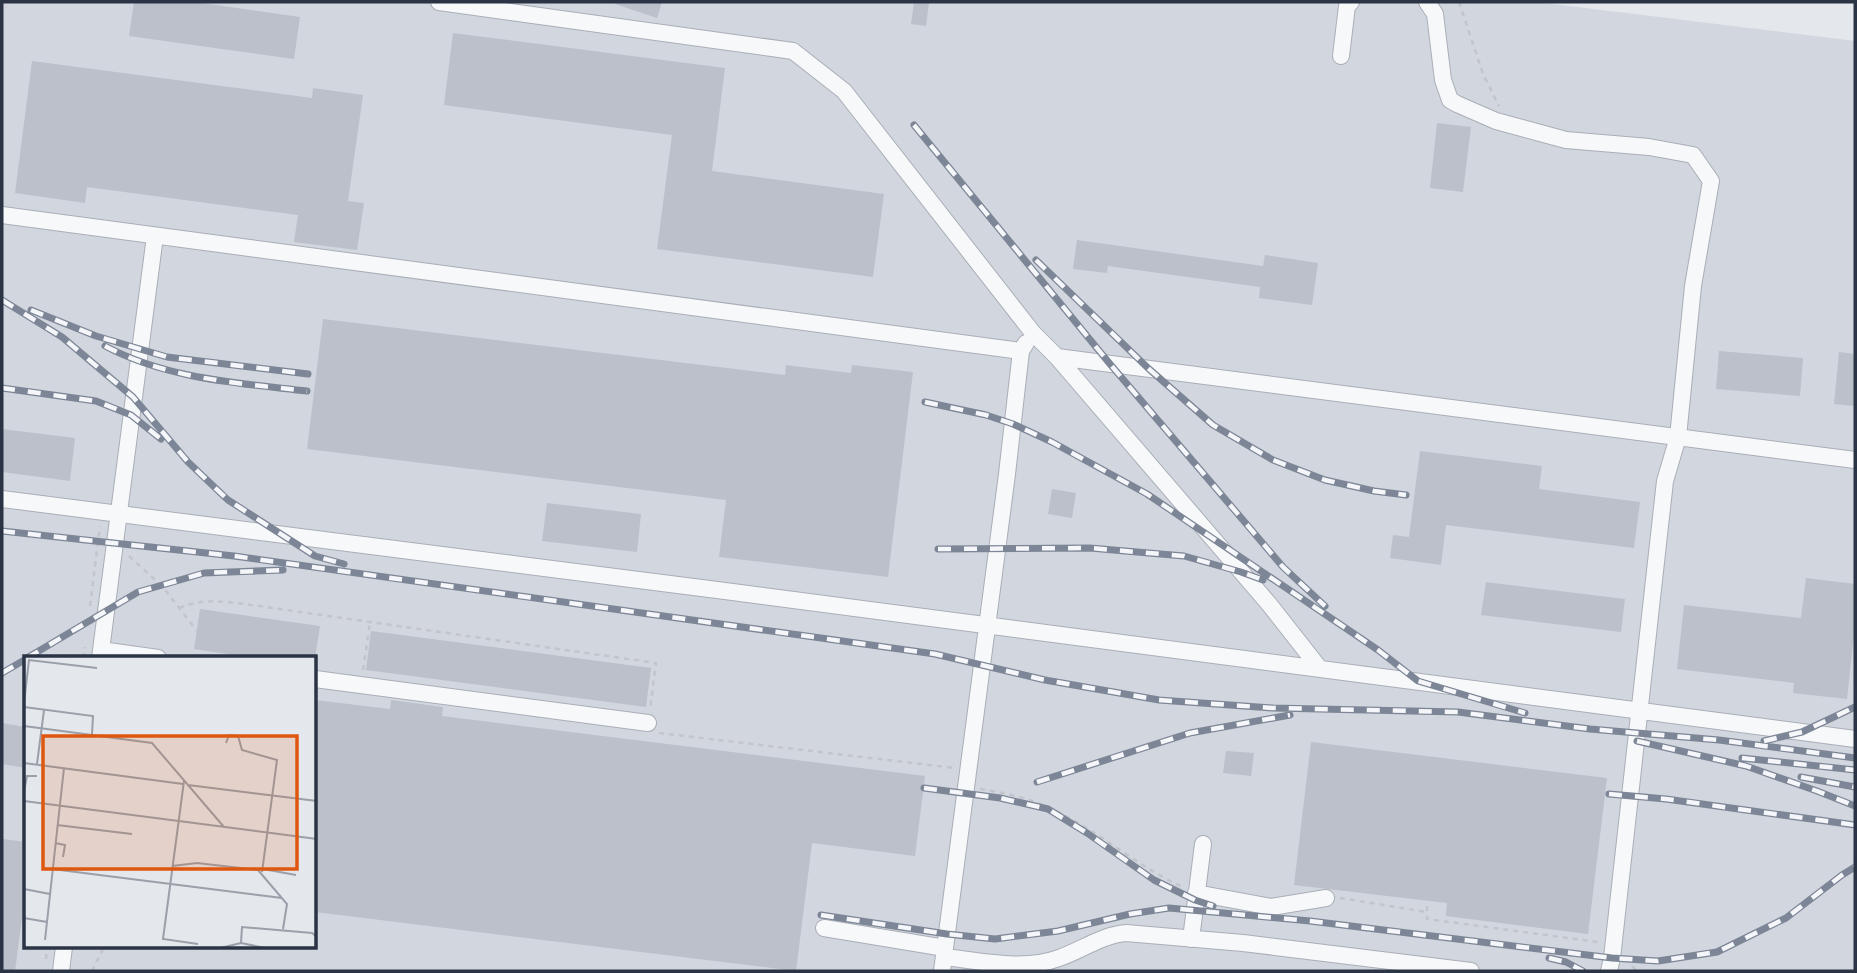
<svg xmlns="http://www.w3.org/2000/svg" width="1857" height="973" font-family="Overpass,sans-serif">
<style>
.built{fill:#d2d6de;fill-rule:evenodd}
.building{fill:#bbc0ca}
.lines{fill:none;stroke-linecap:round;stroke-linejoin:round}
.minor-casing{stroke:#a9aeb7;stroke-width:18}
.path{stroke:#c2c5cb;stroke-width:2.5;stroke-dasharray:5 5;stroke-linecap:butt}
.minor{stroke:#f7f8fa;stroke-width:16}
.rail-casing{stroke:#7d8696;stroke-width:7}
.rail{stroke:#f4f6f9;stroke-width:4.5;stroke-dasharray:13;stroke-linecap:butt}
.inset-road{fill:none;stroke:#9a9fa9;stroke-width:2}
.view{fill:#df570f;fill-opacity:0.15;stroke:#df570f;stroke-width:3.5}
.inset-edge{fill:none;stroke:#2b3445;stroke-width:3.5}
</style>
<rect width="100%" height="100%" fill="#e4e7ec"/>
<path class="built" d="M 2,2 L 1536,2 L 1855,41 L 1855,971 L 2,971 ZM 26,658 L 315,658 L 315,947 L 26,947 Z"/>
<path class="building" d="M 134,2 L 195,2 L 300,17 L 294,59 L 129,36 Z
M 616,2 L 662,2 L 657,18 L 615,4 Z
M 914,2 L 929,2 L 926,26 L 911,24 Z
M 453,33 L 725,68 L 712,171 L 884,194 L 873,277 L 657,249 L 672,135 L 444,105 Z
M 32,61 L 312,98 L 313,88 L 363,95 L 348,201 L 364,203 L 357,250 L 294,242 L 298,215 L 87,187 L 85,203 L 15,193 Z
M 1437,123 L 1471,127 L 1463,192 L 1430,188 Z
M 1077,240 L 1263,266 L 1265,255 L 1318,263 L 1312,305 L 1259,298 L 1260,287 L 1108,266 L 1107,273 L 1073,269 Z
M 323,319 L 785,375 L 786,365 L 851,373 L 852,365 L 913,372 L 888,577 L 719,557 L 726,500 L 307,449 Z
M 1719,351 L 1803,358 L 1800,396 L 1716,389 Z
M 1839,352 L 1855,354 L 1855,406 L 1834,404 Z
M 2,429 L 75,438 L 70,481 L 2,472 Z
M 1420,451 L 1542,466 L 1539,489 L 1640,502 L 1634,548 L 1446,525 L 1441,565 L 1390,558 L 1393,535 L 1409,537 Z
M 1052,489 L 1076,493 L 1072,518 L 1048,514 Z
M 547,503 L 641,514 L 637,552 L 542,541 Z
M 1806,578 L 1855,584 L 1855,625 L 1847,699 L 1793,693 L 1794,683 L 1677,669 L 1684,605 L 1801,618 Z
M 1486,582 L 1625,599 L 1621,632 L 1481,615 Z
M 200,609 L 320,626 L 315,658 L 256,658 L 194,649 Z
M 371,631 L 651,668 L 646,707 L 366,670 Z
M 315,700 L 390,709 L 391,700 L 443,707 L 442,716 L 925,776 L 915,856 L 812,843 L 796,971 L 315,912 Z
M 2,723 L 26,727 L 26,768 L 2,764 Z
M 1311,742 L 1607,778 L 1588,934 L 1446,916 L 1447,903 L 1294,885 Z
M 1226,751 L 1254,753 L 1251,776 L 1223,773 Z
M 3,839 L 26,842 L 26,889 L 15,971 L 2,971 Z"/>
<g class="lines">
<g class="minor-casing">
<path id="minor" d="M 439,2 L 793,51 L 844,91 L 1033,333 L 1057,357 L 1269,604 L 1320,669
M 1427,2 L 1435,14 L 1443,80 L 1450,100 L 1457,104 L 1496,121 L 1566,140 L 1649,147 L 1693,155 L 1711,181 L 1693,286 L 1678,437 L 1665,481 L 1612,958 L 1609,971
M 1341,56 L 1347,6 L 1351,2
M 2,215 L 1021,351
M 1057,357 L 1855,460
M 2,499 L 725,591 L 1855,739
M 101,650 L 158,658
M 100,658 L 155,236
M 315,679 L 648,723
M 1196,893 L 1271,907 L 1326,898
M 824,928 L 945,948
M 1191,939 L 1203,844
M 944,957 C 981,961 1024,971 1059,958 C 1082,950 1102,935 1126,933 L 1243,943 L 1471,971
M 61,971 L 64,947
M 942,971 L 1007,474 L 1021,351 L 1026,343"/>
</g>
<path class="path" d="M 1459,2 L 1483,74 L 1499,106
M 129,556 L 162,586 L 197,631
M 90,606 L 100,526
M 179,608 C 202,599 215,601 238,603 L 656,663 L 650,709
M 83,658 L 85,647
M 363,670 L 370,622
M 659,733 L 955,768
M 980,789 C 1006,793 1034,799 1058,812 C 1101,833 1138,867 1183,887
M 1340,898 L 1427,912
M 1427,906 L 1427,919 L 1598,942
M 46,959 L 47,947
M 1625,959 L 1637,971
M 92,971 L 104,947"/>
<use href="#minor" class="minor"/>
<g class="rail-casing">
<path id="rail" d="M 914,125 L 1110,364 L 1283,567 L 1325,606
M 1036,260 L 1149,369 L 1213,425 L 1273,460 L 1325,480 L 1374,491 L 1406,495
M 2,300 L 62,337 L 133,397 L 188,462 L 228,500 L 315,556 L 344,564
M 31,310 L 96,336 L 167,357 L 308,374
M 105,346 C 167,379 238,383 307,391
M 2,388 L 96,401 L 131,415 L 161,439
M 925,402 L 986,415 L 1013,424 L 1052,442 L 1147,494 L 1378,650 L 1418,681 L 1525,713
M 2,531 L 234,556 L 935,654 L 1045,680 L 1159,700 L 1273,708 L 1458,712 L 1590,729 L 1719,740 L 1855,758
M 938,549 L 1090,548 L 1184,556 L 1241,572 L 1263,580
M 27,658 L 138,592 L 204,573 L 283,570
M 2,673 L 26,659
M 1637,741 L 1746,766 L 1817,791 L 1855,806
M 1764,741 L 1802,732 L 1855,707
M 1742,758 L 1855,770
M 1801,777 L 1855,787
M 1037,782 L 1190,733 L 1290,715
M 924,788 L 1000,798 L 1048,809 L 1087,833 L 1154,880 L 1195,900 L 1213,906
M 1609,794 L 1666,799 L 1855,825
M 821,915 L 947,934 L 995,939 L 1058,931 L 1130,914 L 1169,908 L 1310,921 L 1612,958 L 1658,961 L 1717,952 L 1786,918 L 1842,875 L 1855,867
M 1549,958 L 1566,962 L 1583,971"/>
</g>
<use href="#rail" class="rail"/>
</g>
<g transform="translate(24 656)">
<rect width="292" height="292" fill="#e4e7ec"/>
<path class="inset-road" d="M 0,47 L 5,4 L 73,12M 0,51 L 69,60 L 68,78M 0,70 L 128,87 L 200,171M 202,87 L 205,79 L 214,80 L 218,94 L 253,104 L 238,216M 0,107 L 159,128M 13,108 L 20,54M 160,125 L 139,283 L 174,288M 164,129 L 293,145M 0,135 L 3,120 L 13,120M 0,145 L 293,183M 33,169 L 108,178M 31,187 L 41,189 L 39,201M 148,210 L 173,207 L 234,214 L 263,248 L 259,273M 28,213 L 258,242M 239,213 L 272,219M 0,233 L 26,238M 0,262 L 23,266M 21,284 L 40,112M 196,292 L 217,287M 241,292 L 217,287 L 218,271 L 288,277 L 293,281"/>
<path class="view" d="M 19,80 L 273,80 L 273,213 L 19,213 Z"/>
<rect width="292" height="292" class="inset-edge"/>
</g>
<rect width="1857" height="973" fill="none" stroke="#2b3445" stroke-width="7"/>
</svg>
